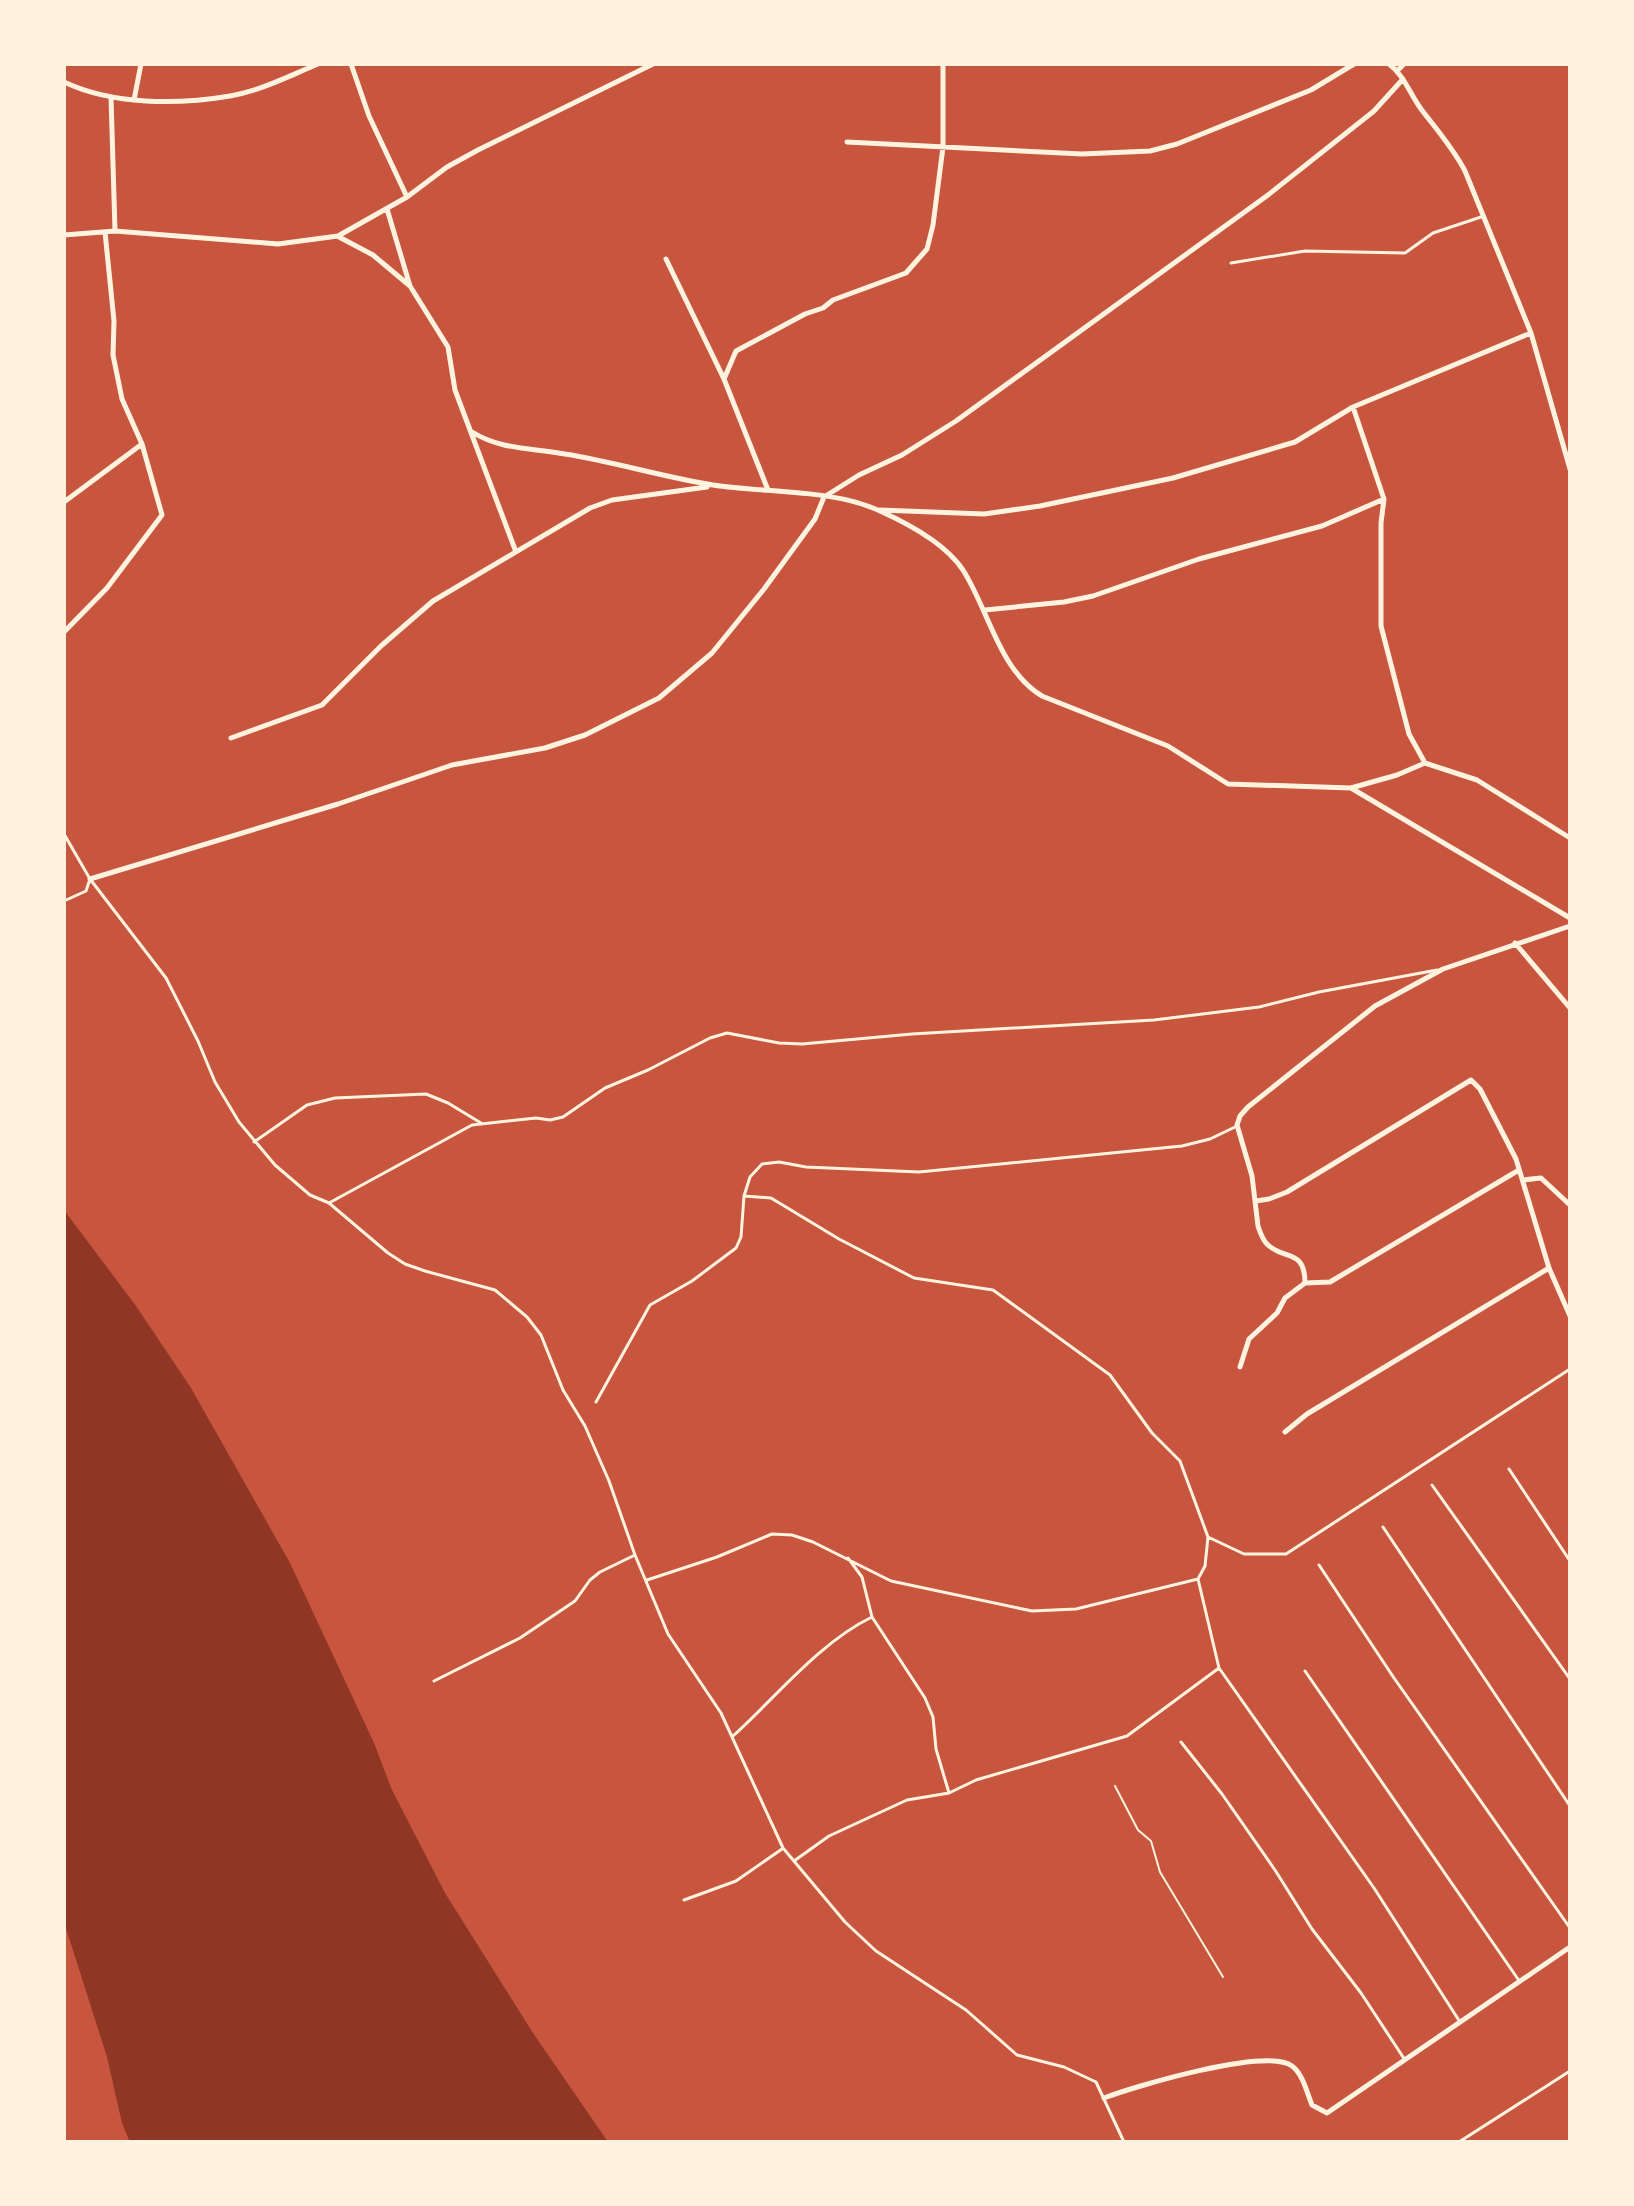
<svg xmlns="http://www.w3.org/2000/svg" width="1634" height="2206" font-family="'Fira Sans',sans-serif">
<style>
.water{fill:#8f3625}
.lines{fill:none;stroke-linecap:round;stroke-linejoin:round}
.path{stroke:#fff3e0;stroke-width:2}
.service{stroke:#fff3e0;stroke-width:3}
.minor{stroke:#fff3e0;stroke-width:5}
</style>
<rect width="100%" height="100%" fill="#c8553d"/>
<path class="water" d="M 64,1210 L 136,1306 L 191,1388 L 290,1563 L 374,1743 L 392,1790 L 445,1893 L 533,2033 L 608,2142 L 129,2140 L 122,2123 L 107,2057 L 64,1922 Z"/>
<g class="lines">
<path class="path" d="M 1115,1786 L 1138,1830 L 1151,1841 L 1160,1872 L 1223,1977"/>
<path class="service" d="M 1231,263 L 1305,251 L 1405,253 L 1433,233 L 1484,216
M 64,834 L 90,879 L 166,978 L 198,1041 L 215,1082 L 239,1122 L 275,1165 L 310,1195 L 329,1203 L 388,1253 L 405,1264 L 425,1271 L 495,1290 L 527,1317 L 541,1335 L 563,1390 L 585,1426 L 609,1481 L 635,1555 L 668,1634 L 721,1713 L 783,1848 L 845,1922 L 876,1951 L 966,2010 L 1017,2055 L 1064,2067 L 1096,2082 L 1124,2142
M 64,901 L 86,891 L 90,879
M 254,1142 L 307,1105 L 335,1098 L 426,1094 L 448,1103 L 481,1123
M 744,1196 L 771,1198 L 839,1239 L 914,1278 L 993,1290 L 1110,1375 L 1152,1433 L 1180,1461 L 1208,1537 L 1205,1566 L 1198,1579 L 1219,1668 L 1127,1736 L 976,1780 L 949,1793 L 907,1800 L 829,1836 L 794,1861
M 329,1203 L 472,1125 L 536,1118 L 550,1120 L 563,1117 L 605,1088 L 648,1070 L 710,1038 L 727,1033 L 779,1043 L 802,1044 L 912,1034 L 1154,1020 L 1259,1007 L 1319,992 L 1437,970
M 596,1402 L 650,1305 L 692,1281 L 736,1248 L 741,1237 L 744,1196 L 750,1177 L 762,1164 L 779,1162 L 806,1167 L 919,1172 L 1182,1146 L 1210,1139 L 1235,1127
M 1509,1469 L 1570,1561
M 1432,1485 L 1570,1679
M 1383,1527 L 1570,1806
M 1208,1537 L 1244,1554 L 1286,1554 L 1570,1369
M 848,1558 L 862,1577 L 872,1617 L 925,1698 L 933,1717 L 936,1749 L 949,1793
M 1319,1565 L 1394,1678 L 1570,1928
M 647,1580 L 717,1557 L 772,1534 L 792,1535 L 813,1542 L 891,1581 L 1032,1611 L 1076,1609 L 1198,1579
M 1219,1668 L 1374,1888 L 1460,2022
M 1305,1671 L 1520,1982
M 434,1681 L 520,1638 L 575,1601 L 590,1580 L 600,1572 L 635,1555
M 733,1736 C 776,1697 820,1642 872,1617
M 1181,1742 L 1222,1794 L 1275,1870 L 1312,1929 L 1361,1993 L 1405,2060
M 684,1900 L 736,1881 L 782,1849
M 1459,2142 L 1570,2071"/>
<path class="minor" d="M 351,64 L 369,116 L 407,197
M 1389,64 C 1404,75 1410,94 1421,109 C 1437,130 1453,148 1465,171 L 1531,333 L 1570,469
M 1398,70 L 1404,64
M 64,82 C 113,105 177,105 230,96 C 260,91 289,76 318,64
M 111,97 L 115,231
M 134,100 L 141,64
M 847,142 L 1082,154 L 1150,151 L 1177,144 L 1311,90 L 1354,64
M 387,209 L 410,286
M 64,235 L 115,231 L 278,244 L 338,236 L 407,197 L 447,167 L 478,150 L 653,64
M 339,237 L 373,255 L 410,286 L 448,347 L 455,390 L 516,552
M 666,259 L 724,379 L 768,490
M 724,379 L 736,351 L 805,314 L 823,308 L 833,300 L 906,273 L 927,249 L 933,225 L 943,147 L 943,64
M 1353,407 L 1384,499 L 1381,523 L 1381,626 L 1409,734 L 1425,763
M 472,432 C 501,450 533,448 565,454 C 615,462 663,477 713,485 C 764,493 834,489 880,511 C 909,524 945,543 963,570 C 989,611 999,670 1042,696 L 1168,746 L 1228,784 L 1351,788 L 1397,775 L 1425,763
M 64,502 L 142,444
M 880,510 L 984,514 L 1040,506 L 1173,478 L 1295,442 L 1353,407 L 1531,333
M 985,610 L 1064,602 L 1093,596 L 1199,559 L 1322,526 L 1384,499
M 64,632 L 107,588 L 162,515 L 142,444 L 122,399 L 113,355 L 114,321 L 105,232
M 231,738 L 322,705 L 381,646 L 433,601 L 590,508 L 612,500 L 707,487
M 1425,763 L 1477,780 L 1570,838
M 1351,788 L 1570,918
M 90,879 L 338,804 L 452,765 L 545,748 L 585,735 L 659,698 L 712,653 L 764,589 L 815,519 L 824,497 L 859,475 L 902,455 L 956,421 L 1268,195 L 1374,111 L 1403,79
M 1515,943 L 1570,1008
M 1523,1180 L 1541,1178 L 1570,1205
M 1256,1201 L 1269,1199 L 1287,1192 L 1471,1080 L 1480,1089 L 1516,1159 L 1549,1268 L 1570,1316
M 1305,1283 C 1305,1248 1284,1261 1267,1244 C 1262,1239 1260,1232 1258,1226 L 1252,1176 L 1237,1125 L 1240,1116 L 1248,1107 L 1375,1006 L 1443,969 L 1570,926
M 1240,1367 L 1249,1339 L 1277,1313 L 1285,1298 L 1305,1283 L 1330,1282 L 1519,1170
M 1285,1432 L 1307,1414 L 1549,1268
M 1104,2098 C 1136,2086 1266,2047 1292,2066 C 1303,2074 1307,2093 1312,2105 L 1327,2113 L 1570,1947"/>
</g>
<rect width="1634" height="2206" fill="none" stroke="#fff3e0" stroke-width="132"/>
</svg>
